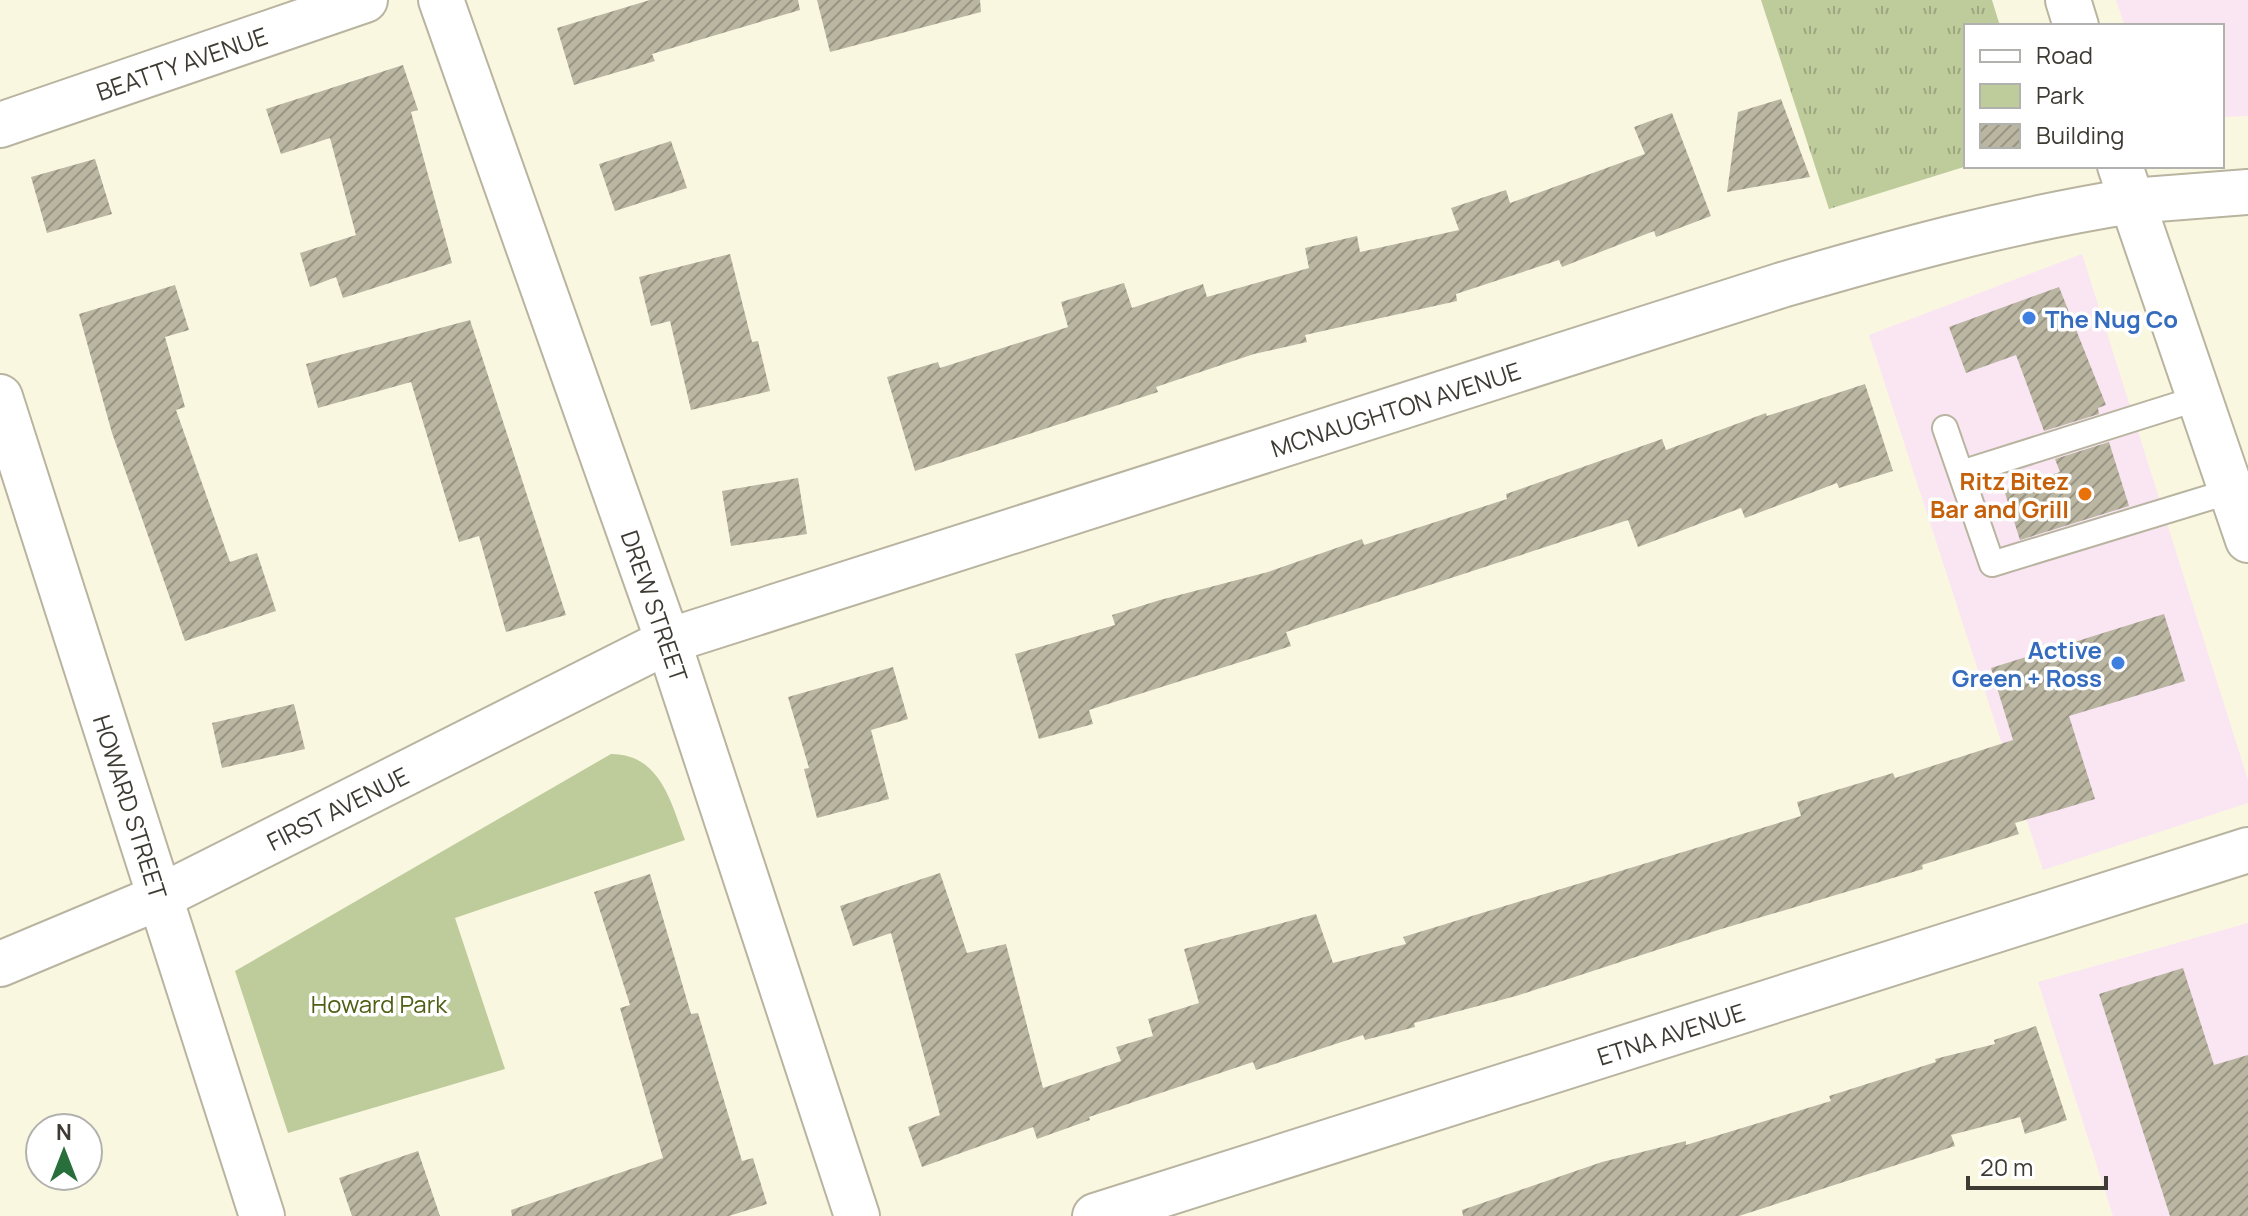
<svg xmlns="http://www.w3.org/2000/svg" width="2248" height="1216" font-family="Manrope,sans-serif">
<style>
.commercial{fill:#fae5f3}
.grass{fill:url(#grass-tufts)}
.green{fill:#becb9b}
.building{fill:url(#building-hatch)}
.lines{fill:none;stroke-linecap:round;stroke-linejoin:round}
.service-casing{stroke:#b8b4a0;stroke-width:28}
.minor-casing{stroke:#b8b4a0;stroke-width:48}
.secondary-casing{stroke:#b8b4a0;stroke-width:48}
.service{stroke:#fff;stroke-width:24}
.minor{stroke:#fff;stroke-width:44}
.secondary{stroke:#fff;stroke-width:44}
.shop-dot{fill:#3f7fe0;stroke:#fff;stroke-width:3}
.food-dot{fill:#e8710a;stroke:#fff;stroke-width:3}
.labels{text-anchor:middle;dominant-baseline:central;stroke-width:7;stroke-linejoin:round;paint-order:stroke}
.street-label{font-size:24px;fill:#3d3b33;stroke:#fff}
.shop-label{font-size:24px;font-weight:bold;fill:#366cbe;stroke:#fff;text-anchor:start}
.food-label{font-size:24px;font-weight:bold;fill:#c56008;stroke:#fff;text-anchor:end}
.park-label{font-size:24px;fill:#505e15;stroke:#fff}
</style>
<defs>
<pattern id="grass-tufts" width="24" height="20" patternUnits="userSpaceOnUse" patternTransform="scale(2)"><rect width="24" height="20" fill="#becb9b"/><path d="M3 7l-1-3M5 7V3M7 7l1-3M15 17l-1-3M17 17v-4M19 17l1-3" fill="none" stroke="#9ca67f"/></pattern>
<pattern id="building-hatch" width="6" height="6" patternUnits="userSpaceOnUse" patternTransform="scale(2)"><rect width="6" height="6" fill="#bab6a2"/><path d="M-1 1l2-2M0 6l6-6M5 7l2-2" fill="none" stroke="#989585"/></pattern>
</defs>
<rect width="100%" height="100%" fill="#faf7e1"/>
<path class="commercial" d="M 2116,0 L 2248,0 L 2248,116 L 2222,117 L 2222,26 L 2125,26 Z
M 2082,254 L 2248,780 L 2248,803 L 2043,870 L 1869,335 Z
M 2248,923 L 2248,1216 L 2113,1216 L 2038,982 Z"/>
<path class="grass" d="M 1761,0 L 1992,0 L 2000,26 L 1966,26 L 1967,166 L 1829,209 Z"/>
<path class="green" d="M 611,754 C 660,754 671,802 685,840 L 455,918 L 505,1069 L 288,1133 L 235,971 Z"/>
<path class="building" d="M 650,0 L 798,0 L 800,10 L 652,54 L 655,61 L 574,85 L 557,28 Z
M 817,0 L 980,0 L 981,12 L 830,52 Z
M 403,65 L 418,110 L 411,112 L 452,263 L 343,298 L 336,277 L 310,287 L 300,253 L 356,235 L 330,138 L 281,154 L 266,109 Z
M 1781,99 L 1810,177 L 1727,192 L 1738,112 Z
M 1672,113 L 1711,216 L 1656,237 L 1654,231 L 1562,267 L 1559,260 L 1456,294 L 1457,301 L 1305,335 L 1307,342 L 1254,354 L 1156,387 L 1158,392 L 915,471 L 887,377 L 938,362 L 940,368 L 1068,327 L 1061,302 L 1124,283 L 1132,308 L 1203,284 L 1207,297 L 1309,268 L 1305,248 L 1357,236 L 1360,252 L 1459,230 L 1451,208 L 1506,190 L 1510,203 L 1645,154 L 1634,127 Z
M 671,141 L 687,188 L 615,211 L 599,164 Z
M 95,159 L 112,214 L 47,233 L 31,177 Z
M 730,254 L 752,342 L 758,341 L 770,391 L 691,410 L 670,321 L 651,326 L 639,277 Z
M 175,285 L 189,330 L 165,337 L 185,407 L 176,410 L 230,562 L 257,553 L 276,611 L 185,641 L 112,433 L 79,314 Z
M 2059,287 L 2106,405 L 2098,408 L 2099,414 L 2044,431 L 2016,355 L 1966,373 L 1949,327 Z
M 470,320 L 566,615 L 506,632 L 479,536 L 459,542 L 411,382 L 318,408 L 306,364 Z
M 1865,384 L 1893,471 L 1839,488 L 1837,483 L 1745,518 L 1741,508 L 1638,547 L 1628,520 L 1286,632 L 1291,646 L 1089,710 L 1093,724 L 1039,739 L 1015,654 L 1115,625 L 1112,615 L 1160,600 L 1268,572 L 1362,539 L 1364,545 L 1507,499 L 1506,494 L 1662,439 L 1666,450 L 1766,413 L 1767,416 Z
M 2109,442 L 2129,506 L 2020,540 L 2004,490 L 2060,472 L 2055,459 Z
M 798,478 L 807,534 L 731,546 L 722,491 Z
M 2164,614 L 2185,681 L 2069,716 L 2095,799 L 2015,823 L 2019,834 L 1922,865 L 1923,869 L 1718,930 L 1516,996 L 1414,1023 L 1415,1027 L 1365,1040 L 1363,1035 L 1256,1070 L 1253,1062 L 1089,1117 L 1090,1120 L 1037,1139 L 1033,1127 L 922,1167 L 908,1127 L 940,1115 L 891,933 L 853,946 L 840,906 L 940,873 L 967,953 L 1006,944 L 1043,1088 L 1121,1061 L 1116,1047 L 1153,1036 L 1148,1019 L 1199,1003 L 1184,949 L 1316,914 L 1333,963 L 1406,944 L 1403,937 L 1801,816 L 1797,802 L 1893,773 L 1895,778 L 2013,740 L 1991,668 Z
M 893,667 L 908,719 L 871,730 L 889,799 L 817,818 L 804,769 L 809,768 L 788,697 Z
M 294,704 L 305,749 L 222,768 L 212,723 Z
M 650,874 L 691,1014 L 698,1013 L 742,1161 L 753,1158 L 767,1204 L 729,1216 L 512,1216 L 511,1210 L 663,1158 L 620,1008 L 630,1005 L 594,892 Z
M 2183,968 L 2214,1065 L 2248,1055 L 2248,1216 L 2170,1216 L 2099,994 Z
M 2036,1026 L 2067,1120 L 2025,1134 L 2020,1117 L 1951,1135 L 1955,1146 L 1739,1216 L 1463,1216 L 1462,1210 L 1602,1162 L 1686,1141 L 1686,1145 L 1831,1101 L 1829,1096 L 1936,1062 L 1935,1059 L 1995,1044 L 1994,1040 Z
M 418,1151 L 440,1216 L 352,1216 L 339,1178 Z"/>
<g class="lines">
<g class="service-casing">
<path id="service" d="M 1945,428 L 1992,564 L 2231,491
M 1961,473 L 2199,398"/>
</g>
<g class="minor-casing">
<g id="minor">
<path d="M 441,0 L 668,641"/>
<path id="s1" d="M 0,125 L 365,0"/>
<path d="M 2131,201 L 2248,192"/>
<path id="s2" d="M 0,397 L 262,1216"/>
<path id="s3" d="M 1095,1216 L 2248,850"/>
</g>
</g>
<g class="secondary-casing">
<g id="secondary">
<path d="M 2068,0 L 2076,26"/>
<path d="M 2120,166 L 2248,540"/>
<path d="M 668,641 L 857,1216"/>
<path id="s4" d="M 0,964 L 160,897 L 668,641 L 1782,285 C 1898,251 2012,220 2131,201"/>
</g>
</g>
<use href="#service" class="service"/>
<use href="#minor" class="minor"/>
<use href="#secondary" class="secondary"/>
</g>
<g class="shop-dot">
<circle cx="2029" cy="318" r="8"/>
<circle cx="2118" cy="663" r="8"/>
</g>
<circle class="food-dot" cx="2085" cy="494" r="8"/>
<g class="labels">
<g class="street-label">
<text stroke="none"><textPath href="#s1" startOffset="192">BEATTY AVENUE</textPath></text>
<text stroke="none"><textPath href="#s4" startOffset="1506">MCNAUGHTON AVENUE</textPath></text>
<text transform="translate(655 606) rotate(71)">DREW STREET</text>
<text stroke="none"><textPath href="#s2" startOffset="430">HOWARD STREET</textPath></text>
<text stroke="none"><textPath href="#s4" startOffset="372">FIRST AVENUE</textPath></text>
<text stroke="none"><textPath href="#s3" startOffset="604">ETNA AVENUE</textPath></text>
</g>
<g class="shop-label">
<text x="2045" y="318">The Nug Co</text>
<text x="2102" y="649" text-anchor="end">Active<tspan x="2102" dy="28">Green + Ross</tspan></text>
</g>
<g class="food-label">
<text x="2069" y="480">Ritz Bitez<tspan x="2069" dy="28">Bar and Grill</tspan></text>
</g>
<g class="park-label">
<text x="379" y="1003">Howard Park</text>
</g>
</g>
<rect x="1964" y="24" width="260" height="144" fill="#ffffff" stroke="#b1b1ad" stroke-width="2"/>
<rect x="1980" y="50" width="40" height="12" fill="#ffffff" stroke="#b1b1ad" stroke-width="2"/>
<text x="2036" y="64" font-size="24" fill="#3d3b33">Road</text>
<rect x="1980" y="84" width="40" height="24" fill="#becb9b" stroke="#b1b1ad" stroke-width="2"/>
<text x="2036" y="104" font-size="24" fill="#3d3b33">Park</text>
<rect x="1980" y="124" width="40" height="24" fill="url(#building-hatch)" stroke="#b1b1ad" stroke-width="2"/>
<text x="2036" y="144" font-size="24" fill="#3d3b33">Building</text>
<g transform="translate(64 1152)"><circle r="38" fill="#ffffff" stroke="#b1b1ad" stroke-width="2"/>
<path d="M0-6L14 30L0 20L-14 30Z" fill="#296f3b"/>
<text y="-12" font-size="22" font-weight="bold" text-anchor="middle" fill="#3d3b33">N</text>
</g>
<path d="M1968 1176v12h138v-12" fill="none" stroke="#3d3b33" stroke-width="4"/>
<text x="1980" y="1176" font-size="24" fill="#3d3b33" stroke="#ffffff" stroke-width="6" paint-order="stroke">20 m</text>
</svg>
